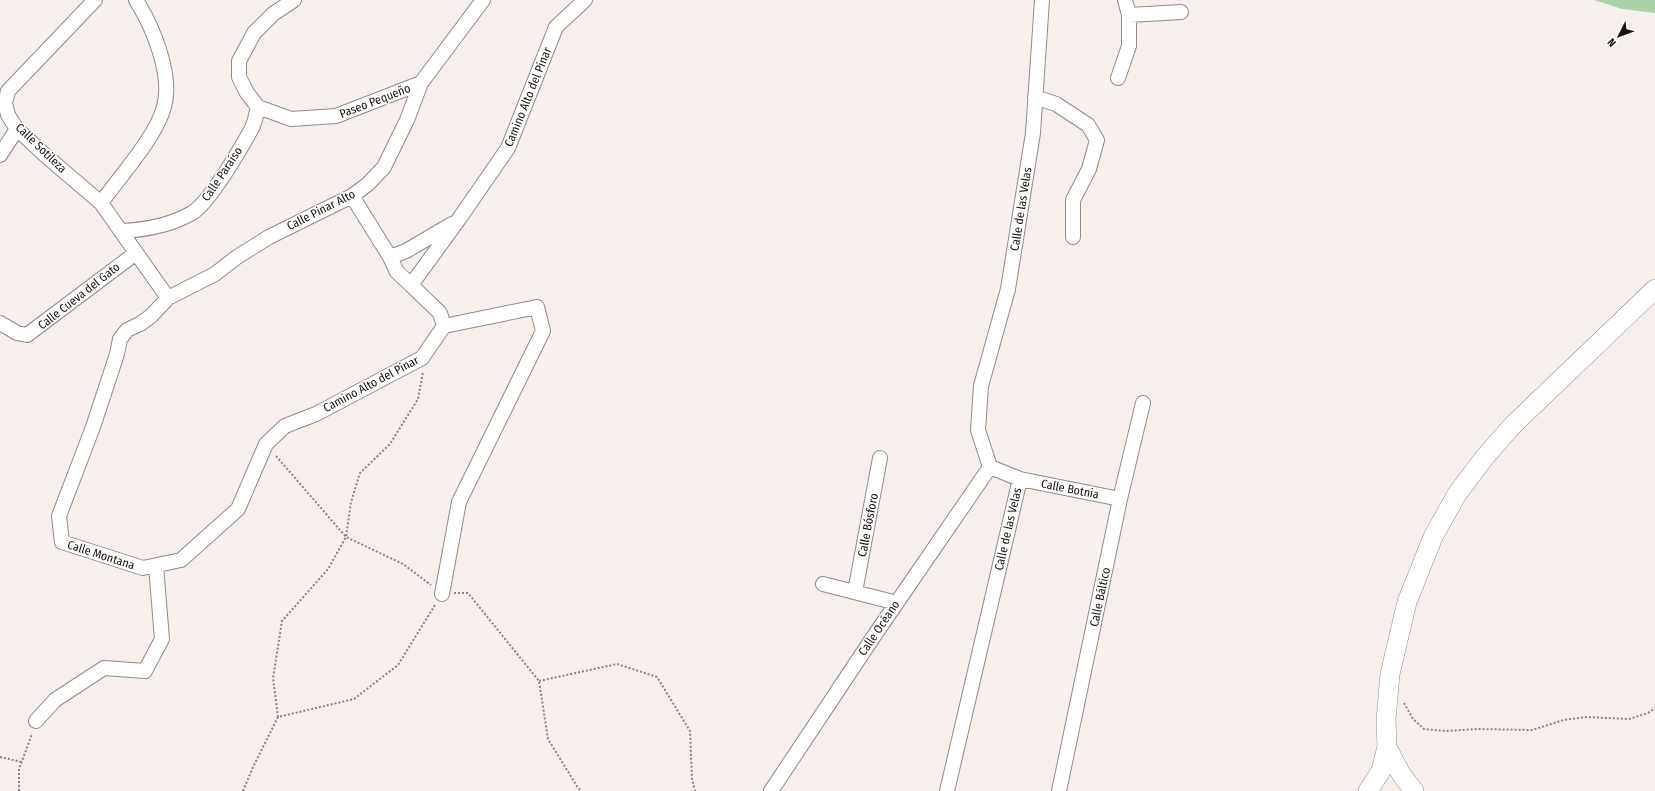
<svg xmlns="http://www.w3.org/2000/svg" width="1655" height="791" font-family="'Fira Sans Condensed',sans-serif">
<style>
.green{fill:#a8d3a7}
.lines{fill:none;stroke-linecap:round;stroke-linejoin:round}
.minor-casing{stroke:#918a87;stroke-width:16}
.secondary-casing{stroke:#918a87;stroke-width:20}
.path{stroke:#878280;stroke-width:2;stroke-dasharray:2 2;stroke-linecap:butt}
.minor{stroke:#fff;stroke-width:14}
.secondary{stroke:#fff;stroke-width:19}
.labels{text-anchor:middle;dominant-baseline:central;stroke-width:3;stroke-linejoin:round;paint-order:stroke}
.street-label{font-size:12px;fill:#161312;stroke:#fff}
</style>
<rect width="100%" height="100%" fill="#f7efec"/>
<path class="green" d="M 1594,0 L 1655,0 L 1655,13 L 1622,9 Z"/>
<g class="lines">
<g class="minor-casing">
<path id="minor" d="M 95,0 L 8,91 L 5,103 L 8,115 L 17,129 L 46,156 L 101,203 L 168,298
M 483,0 L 421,83 L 407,120 L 384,167 L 368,184 L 352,196 L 269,237 L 237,257 L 215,274 L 168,298 L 151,316 L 140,324 L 127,330 L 120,339 L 117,354 L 93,427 L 59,516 L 62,542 L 143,568 L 181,560 L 238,509 L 266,444 L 285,426 L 316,414 L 422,358 L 444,326 L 440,313 L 411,285 L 459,219 L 508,148 L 556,27 L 585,0
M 1042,0 L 1033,133 L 1008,289 L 981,386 L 978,430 L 990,467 L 1020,479 L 1120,499
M 1129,15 L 1181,12
M 1118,78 L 1129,46 L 1129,15 L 1125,0
M 1035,97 L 1056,104 L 1088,125 L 1097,140 L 1089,169 L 1073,200 L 1073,237
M 258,107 L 291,119 L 336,116 L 421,83
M 258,107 L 247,93 L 239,77 L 239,61 L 254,33 L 273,14 L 294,0
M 0,155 L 17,129
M 352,196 L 390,257 L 406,251 L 452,224
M 101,203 C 120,176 156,137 164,107 C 173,75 153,27 136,0
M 121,231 C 146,230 169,226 192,213 C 210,202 241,148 252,128 C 255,122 256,114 258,107
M 390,257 L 397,272 L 411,285
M 0,323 L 17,333 L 27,335 L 136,253
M 823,584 L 897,603
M 855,592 L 880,458
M 442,594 L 459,502 L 543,331 L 537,307 L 444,326
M 36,721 L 55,700 L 104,668 L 145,671 L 162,639 L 156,566
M 771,791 L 876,633 L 990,467
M 947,791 L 1020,479
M 1059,791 L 1120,499 L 1143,403"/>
</g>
<g class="secondary-casing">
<path id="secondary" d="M 1387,747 L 1401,774 L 1414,791
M 1368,791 L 1381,771 L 1387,747 L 1386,720 L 1390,674 L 1407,602 L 1433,537 L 1457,494 L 1484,458 L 1513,425 L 1655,289"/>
</g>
<path class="path" d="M 276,456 L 346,537 L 403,564 L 431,585
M 454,593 L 468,593 L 539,681 L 548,739 L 578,788 L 582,791
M 539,681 L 617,664 L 657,677 L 690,731 L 692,779 L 695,791
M 1404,703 L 1413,719 L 1424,729 L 1445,731 L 1477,729 L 1532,730 L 1564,720 L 1586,717 L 1629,719 L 1648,713 L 1655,708
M 278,717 L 273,678 L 282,621 L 328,569 L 346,537 L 351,502 L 360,473 L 390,444 L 418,399 L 423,372
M 0,757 L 22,762
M 19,791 L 19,769 L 32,734
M 243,791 L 253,767 L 278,717 L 354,699 L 398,665 L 435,605"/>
<use href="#minor" class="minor"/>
<use href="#secondary" class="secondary"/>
</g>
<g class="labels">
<g class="street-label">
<text transform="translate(528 97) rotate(-68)">Camino Alto del Pinar</text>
<text transform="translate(375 101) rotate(-21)">Paseo Pequeño</text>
<text transform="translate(41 148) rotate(44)">Calle Sotileza</text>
<text transform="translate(222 174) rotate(-56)">Calle Paraíso</text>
<text transform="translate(1021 209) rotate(-81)">Calle de las Velas</text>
<text transform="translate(321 210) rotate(-27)">Calle Pinar Alto</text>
<text transform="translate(79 296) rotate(-38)">Calle Cueva del Gato</text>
<text transform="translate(371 384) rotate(-28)">Camino Alto del Pinar</text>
<text transform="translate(1070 489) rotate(11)">Calle Botnia</text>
<text transform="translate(868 525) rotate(-79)">Calle Bósforo</text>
<text transform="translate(1008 529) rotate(-77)">Calle de las Velas</text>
<text transform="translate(101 555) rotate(18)">Calle Montana</text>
<text transform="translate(1100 597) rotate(-78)">Calle Báltico</text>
<text transform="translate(879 628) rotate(-56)">Calle Océano</text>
</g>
</g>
<g transform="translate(1619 36) rotate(228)" stroke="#ffffff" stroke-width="3" paint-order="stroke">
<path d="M0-3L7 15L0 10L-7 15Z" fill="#161312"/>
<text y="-6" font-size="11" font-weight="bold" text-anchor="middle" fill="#161312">N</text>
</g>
</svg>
